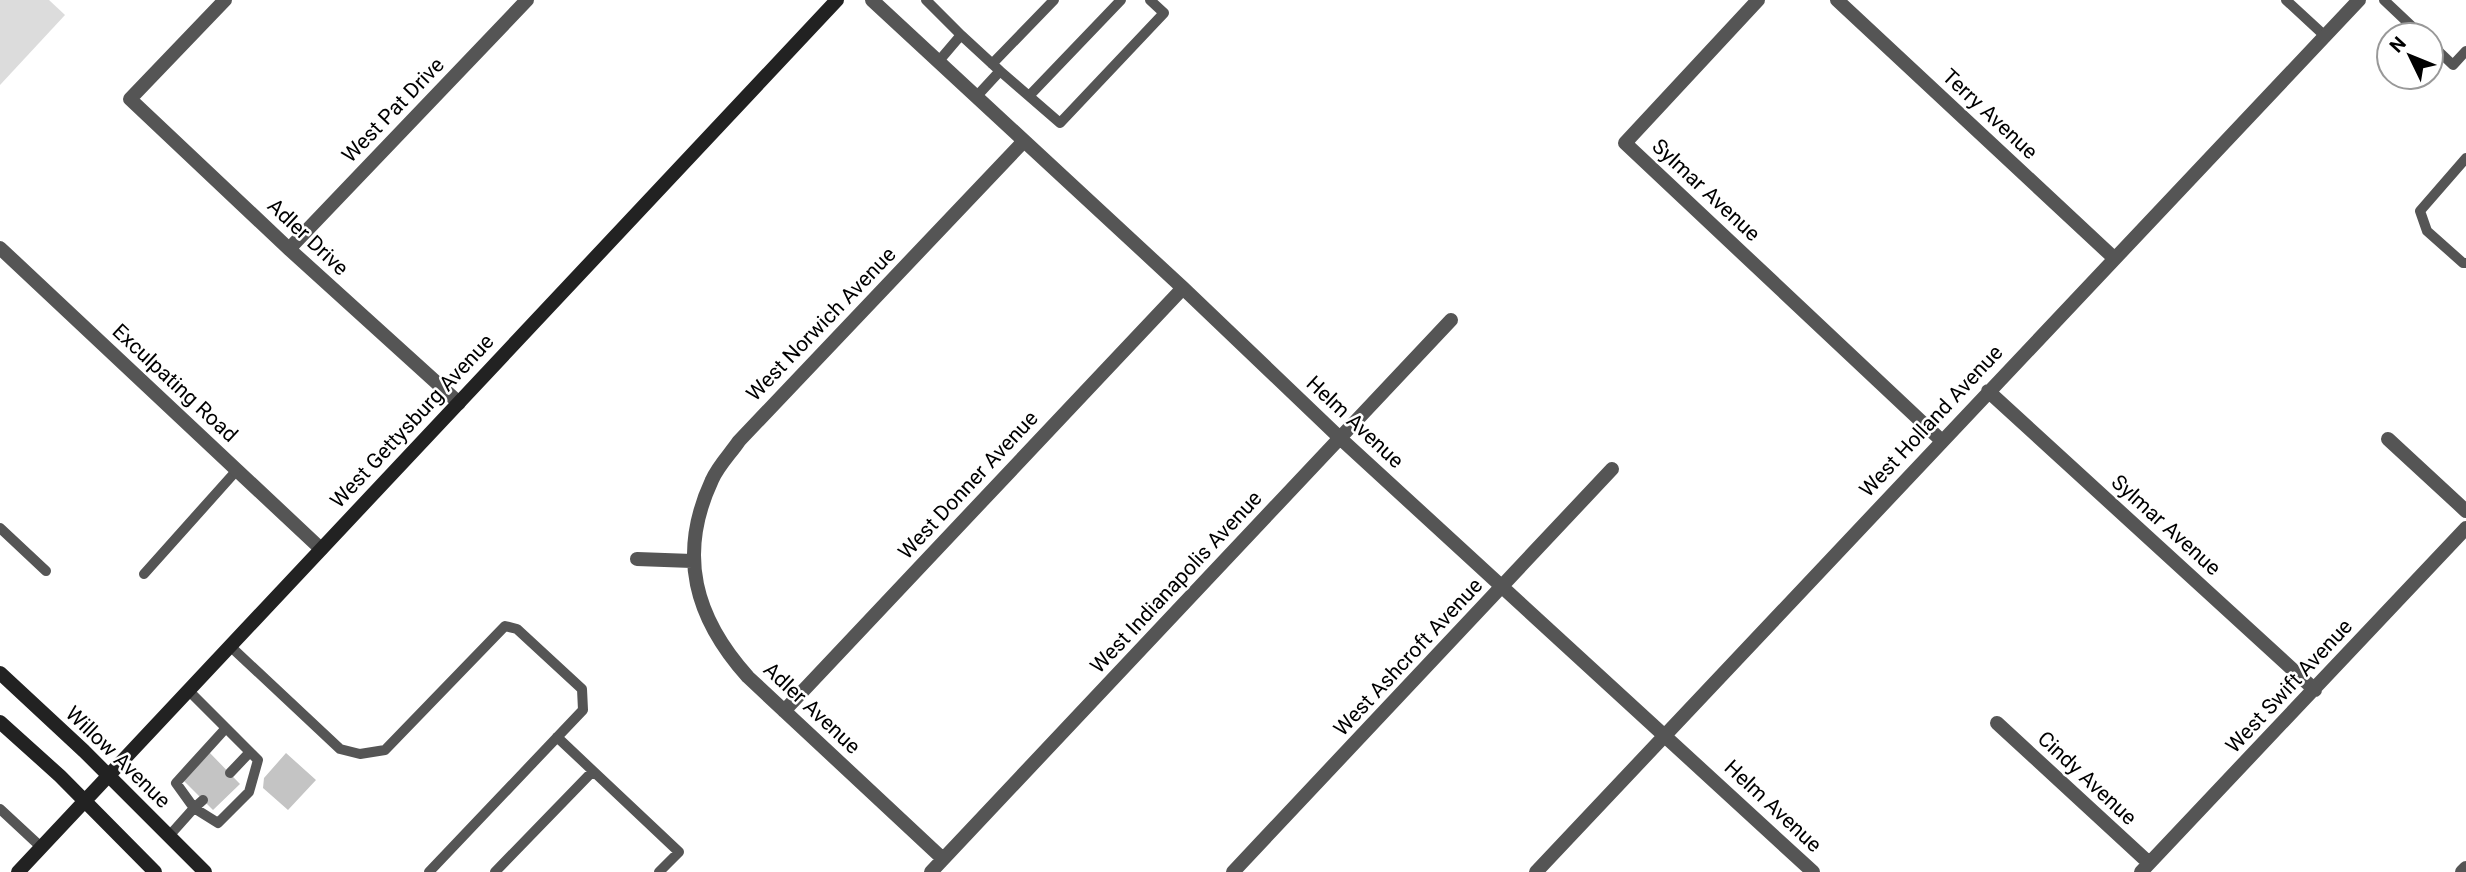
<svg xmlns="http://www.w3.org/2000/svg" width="2466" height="872" font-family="Roboto,sans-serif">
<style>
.green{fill:#dcdcdc}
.building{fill:#c4c4c4}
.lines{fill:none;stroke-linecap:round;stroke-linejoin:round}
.lane{stroke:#555;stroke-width:10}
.street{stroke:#555;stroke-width:14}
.secondary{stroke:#222;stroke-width:14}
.labels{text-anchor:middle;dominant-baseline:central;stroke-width:5;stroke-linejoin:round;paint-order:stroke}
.street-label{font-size:21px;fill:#000;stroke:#fff}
</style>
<rect width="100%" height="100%" fill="#fff"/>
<path class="green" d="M 0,0 L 49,0 L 65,15 L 0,85 Z"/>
<path class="building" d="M 209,752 L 240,784 L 213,810 L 182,779 Z
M 286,753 L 316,780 L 288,810 L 263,788 L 264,778 Z"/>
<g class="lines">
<path class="lane" d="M 926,0 L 961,35
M 2286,0 L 2325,36
M 2384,0 L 2421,35
M 2431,44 L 2453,65 L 2466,51
M 938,62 L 961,35 L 1000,71 L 976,97
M 992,64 L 1054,0
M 1000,71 L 1060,123 L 1164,13 L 1150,0
M 1029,96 L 1121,0
M 2466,158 L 2420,211 L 2427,231 L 2463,263 L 2466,263
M 0,528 L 46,571
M 144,574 L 237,470
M 230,646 L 340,749 L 360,754 L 385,750 L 505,626 L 517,629 L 582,689 L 583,710 L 429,872
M 557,737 L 679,852 L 659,872
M 230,773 L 250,752
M 203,800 L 194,808 L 176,783 L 226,728
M 0,809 L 41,847
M 169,836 L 194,808 L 218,823 L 249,792 L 258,760 L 188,690
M 495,872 L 593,771"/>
<path class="street" d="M 225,0 L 130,99 L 289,249 L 459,403
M 872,0 L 1183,288 L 1341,439 L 1813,872
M 1758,0 L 1625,143 L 1942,441
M 1837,0 L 2114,258
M 0,248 L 321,549
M 289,249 L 527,0
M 1988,391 L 2315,690
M 2388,439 L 2466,511
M 637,559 L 692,561
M 784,711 L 1183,288
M 1997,723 L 2149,863
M 943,859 L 748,677 C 695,618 677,555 712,480 C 718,466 731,453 739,441 L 1024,141
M 931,872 L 1451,320
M 1233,872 L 1612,469
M 1536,872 L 2359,0
M 2141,872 L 2466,528
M 2462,872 L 2466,868"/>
<path class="secondary" d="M 0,673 L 84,751 L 205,872
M 0,722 L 60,776 L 155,872
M 18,872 L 837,0"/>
</g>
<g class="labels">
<g class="street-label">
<text transform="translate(393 110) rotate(-46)">West Pat Drive</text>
<text transform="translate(1990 114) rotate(43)">Terry Avenue</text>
<text transform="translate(1706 190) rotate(43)">Sylmar Avenue</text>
<text transform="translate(308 237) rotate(43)">Adler Drive</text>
<text transform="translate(821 324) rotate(-46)">West Norwich Avenue</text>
<text transform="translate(175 383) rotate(43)">Exculpating Road</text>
<text transform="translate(412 421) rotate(-47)">West Gettysburg Avenue</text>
<text transform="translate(1931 421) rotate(-47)">West Holland Avenue</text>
<text transform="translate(1355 422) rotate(43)">Helm Avenue</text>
<text transform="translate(968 485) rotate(-47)">West Donner Avenue</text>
<text transform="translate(2166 525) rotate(42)">Sylmar Avenue</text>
<text transform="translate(1176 582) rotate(-47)">West Indianapolis Avenue</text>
<text transform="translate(1408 657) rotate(-47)">West Ashcroft Avenue</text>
<text transform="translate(2289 686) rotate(-47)">West Swift Avenue</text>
<text transform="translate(812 708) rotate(43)">Adler Avenue</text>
<text transform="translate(118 757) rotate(44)">Willow Avenue</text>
<text transform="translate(2087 778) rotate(43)">Cindy Avenue</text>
<text transform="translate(1773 806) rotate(43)">Helm Avenue</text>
</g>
</g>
<g transform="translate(2410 56) rotate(313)"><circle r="33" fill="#ffffff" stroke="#999999" stroke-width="2"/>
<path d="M0-5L12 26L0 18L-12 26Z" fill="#000000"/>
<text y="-10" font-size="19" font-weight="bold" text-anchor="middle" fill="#000000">N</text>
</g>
</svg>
